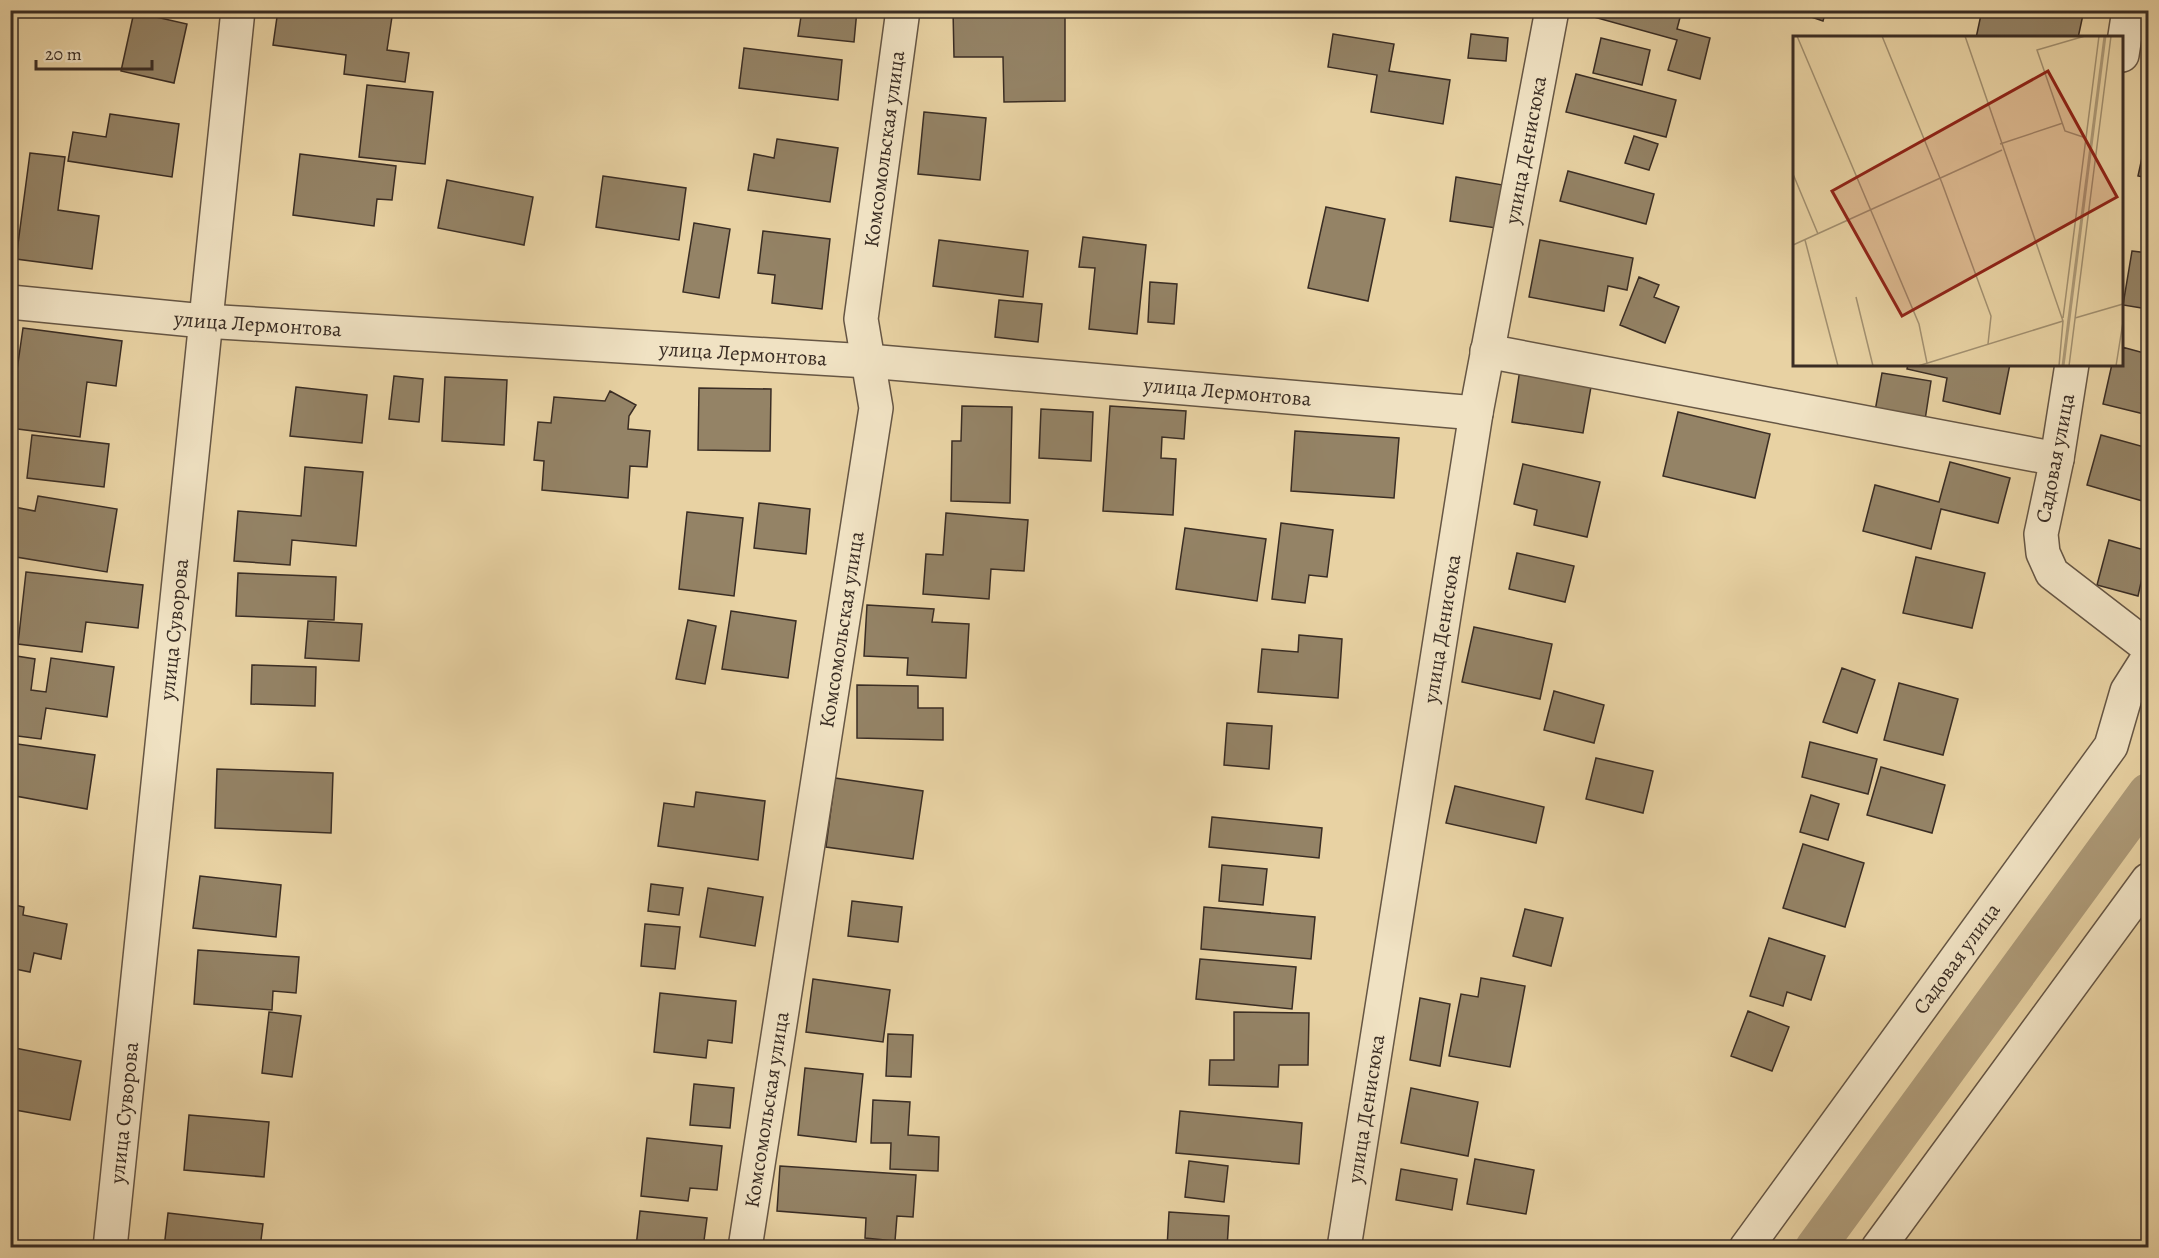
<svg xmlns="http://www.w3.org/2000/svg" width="2159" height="1258" font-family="Alegreya,serif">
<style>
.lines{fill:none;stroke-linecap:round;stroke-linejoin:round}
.canal{stroke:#ad9a78;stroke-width:40}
.building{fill:#948366;stroke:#3a2d24;stroke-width:1.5}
.minor-casing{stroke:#665644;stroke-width:36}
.minor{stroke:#f0e2c3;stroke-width:33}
.labels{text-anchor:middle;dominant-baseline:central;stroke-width:5;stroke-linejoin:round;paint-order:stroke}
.street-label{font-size:21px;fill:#3a2d24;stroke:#f0e2c3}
.inset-river{fill:none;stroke:#ad9a78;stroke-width:3}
.inset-road{fill:none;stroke:#a29070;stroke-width:1.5}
.view{fill:#8f2418;fill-opacity:0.15;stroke:#8f2418;stroke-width:3}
.inset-edge{fill:none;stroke:#3a2d24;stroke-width:3}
</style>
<rect width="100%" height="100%" fill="#e8d2a3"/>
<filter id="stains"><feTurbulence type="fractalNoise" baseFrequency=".00333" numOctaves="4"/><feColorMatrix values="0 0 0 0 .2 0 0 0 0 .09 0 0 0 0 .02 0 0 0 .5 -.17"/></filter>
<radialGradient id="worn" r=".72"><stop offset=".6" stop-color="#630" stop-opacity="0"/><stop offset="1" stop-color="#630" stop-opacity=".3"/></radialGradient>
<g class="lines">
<path class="canal" d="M 1815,1248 L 2148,793"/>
</g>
<path class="building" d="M 278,10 L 393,10 L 387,50 L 409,53 L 405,82 L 344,74 L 346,55 L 273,45 Z
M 802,10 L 857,10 L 854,42 L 798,36 Z
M 953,10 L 1065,10 L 1065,101 L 1004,102 L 1003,57 L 954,57 Z
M 1356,10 L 1424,10 L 1424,17 Z
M 1584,10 L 1682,10 L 1677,29 L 1710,38 L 1700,79 L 1668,70 L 1677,40 L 1583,14 Z
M 1791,10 L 1826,10 L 1823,21 Z
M 1982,10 L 2084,10 L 2078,38 L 1976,38 Z
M 134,12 L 187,24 L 174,83 L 121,71 Z
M 1333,34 L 1394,44 L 1389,71 L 1450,80 L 1443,124 L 1371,112 L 1377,75 L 1328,67 Z
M 1471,34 L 1508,38 L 1506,61 L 1468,58 Z
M 1601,38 L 1650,50 L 1642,85 L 1593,73 Z
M 744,48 L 842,60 L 838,100 L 739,88 Z
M 1576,74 L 1676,100 L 1666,137 L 1566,112 Z
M 367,85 L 433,92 L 425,164 L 359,157 Z
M 924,112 L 986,118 L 980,180 L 918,174 Z
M 110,114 L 179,124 L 172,177 L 68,161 L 73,132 L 106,137 Z
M 2148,130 L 2148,178 L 2138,176 Z
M 1634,136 L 1658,144 L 1649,170 L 1625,163 Z
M 777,139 L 838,148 L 830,202 L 748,190 L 754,154 L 774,158 Z
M 30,153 L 65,157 L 58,210 L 99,216 L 92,269 L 16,259 Z
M 300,154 L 396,166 L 392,200 L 377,199 L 374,226 L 293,215 Z
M 1568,171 L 1654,194 L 1646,224 L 1560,201 Z
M 603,176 L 686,188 L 679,240 L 596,227 Z
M 1456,177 L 1503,185 L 1496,228 L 1450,221 Z
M 447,180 L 533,197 L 524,245 L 438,228 Z
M 1326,207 L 1385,219 L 1368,301 L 1308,288 Z
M 694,223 L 730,229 L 719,298 L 683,292 Z
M 763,231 L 830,239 L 822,309 L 772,303 L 775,275 L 758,273 Z
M 1083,237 L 1146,245 L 1137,334 L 1089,329 L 1095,268 L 1079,267 Z
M 939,240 L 1028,251 L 1023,297 L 933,286 Z
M 1540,240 L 1633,258 L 1627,290 L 1608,286 L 1604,311 L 1529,297 Z
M 2132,251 L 2148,253 L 2148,309 L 2123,305 Z
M 1639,277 L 1659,285 L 1654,297 L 1679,307 L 1665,343 L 1620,325 Z
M 1150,282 L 1177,284 L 1174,324 L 1148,322 Z
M 999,300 L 1042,304 L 1038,342 L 995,337 Z
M 23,328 L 122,341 L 116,386 L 87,382 L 80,437 L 10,428 L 10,369 L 17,370 Z
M 2122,347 L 2148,354 L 2148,415 L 2103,404 L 2112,364 L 2122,364 Z
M 1908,364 L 2010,364 L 2000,414 L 1943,401 L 1947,378 L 1907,369 Z
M 1520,369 L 1592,381 L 1583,433 L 1512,422 Z
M 1882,373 L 1931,381 L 1925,420 L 1875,411 Z
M 394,376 L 423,379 L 419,422 L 389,419 Z
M 445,377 L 507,380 L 504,445 L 442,441 Z
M 296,387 L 367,395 L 362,443 L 290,436 Z
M 699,388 L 771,389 L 770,451 L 698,450 Z
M 610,391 L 636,405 L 629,416 L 628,429 L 650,431 L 647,467 L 630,466 L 628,498 L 542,490 L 544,461 L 534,460 L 538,422 L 551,423 L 554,397 L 605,401 Z
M 962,406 L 1012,407 L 1010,503 L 951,501 L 952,441 L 961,441 Z
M 1110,406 L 1186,411 L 1184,439 L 1162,437 L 1161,458 L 1176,459 L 1173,515 L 1103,511 Z
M 1041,409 L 1093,412 L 1091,461 L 1039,458 Z
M 1678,412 L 1770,434 L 1755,498 L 1663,476 Z
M 1295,431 L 1399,438 L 1394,498 L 1291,491 Z
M 32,435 L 109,444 L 104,487 L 27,478 Z
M 2101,435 L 2148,448 L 2148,492 L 2146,502 L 2087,485 Z
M 1950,462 L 2010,478 L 1998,523 L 1941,509 L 1931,549 L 1863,531 L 1875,485 L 1939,502 Z
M 1523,464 L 1600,482 L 1587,537 L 1534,525 L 1537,510 L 1514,504 Z
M 305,467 L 363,472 L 356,546 L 292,540 L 290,565 L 234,561 L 238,511 L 301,516 Z
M 38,496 L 117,509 L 107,572 L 10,556 L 10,529 L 14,507 L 35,511 Z
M 759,503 L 810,509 L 806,554 L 754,548 Z
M 687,512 L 743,518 L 734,596 L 679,589 Z
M 946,513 L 1028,520 L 1024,571 L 991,569 L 989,599 L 923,594 L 926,554 L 943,555 Z
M 1281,523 L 1333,530 L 1327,577 L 1309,575 L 1305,603 L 1272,599 Z
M 1185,528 L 1266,539 L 1257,601 L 1176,589 Z
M 2109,540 L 2148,551 L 2138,596 L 2097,585 Z
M 1517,553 L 1574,566 L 1565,602 L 1509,589 Z
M 1916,557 L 1985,573 L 1972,628 L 1903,613 Z
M 26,572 L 143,585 L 138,628 L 86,622 L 82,652 L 18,644 Z
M 238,573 L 336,577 L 334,620 L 236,616 Z
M 867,605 L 934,609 L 932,622 L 969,624 L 966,678 L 907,675 L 908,658 L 864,656 Z
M 731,611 L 796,621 L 788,678 L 722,669 Z
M 688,620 L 716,626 L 705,684 L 676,679 Z
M 308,621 L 362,624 L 359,661 L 305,658 Z
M 1474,627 L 1552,644 L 1540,699 L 1462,682 Z
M 1299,635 L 1342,639 L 1338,698 L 1258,692 L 1262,649 L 1298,652 Z
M 10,655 L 35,659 L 31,690 L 46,692 L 51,658 L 114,667 L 107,717 L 46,708 L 41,739 L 10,735 Z
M 252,665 L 316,667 L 315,706 L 251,704 Z
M 1842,668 L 1875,680 L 1857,733 L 1823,722 Z
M 1899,683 L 1958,699 L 1943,755 L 1884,740 Z
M 857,685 L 918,686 L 918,708 L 943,708 L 943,740 L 857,738 Z
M 1554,691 L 1604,705 L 1594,743 L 1544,730 Z
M 1227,723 L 1272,726 L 1269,769 L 1224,765 Z
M 1810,742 L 1877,759 L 1868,794 L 1802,777 Z
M 10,743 L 95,755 L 87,809 L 10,795 Z
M 1596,758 L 1653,771 L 1643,813 L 1586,799 Z
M 1881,767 L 1945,785 L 1932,833 L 1867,815 Z
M 217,769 L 333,773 L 331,833 L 215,828 Z
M 835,778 L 923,791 L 913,859 L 826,847 Z
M 1455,786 L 1544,807 L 1536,843 L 1446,823 Z
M 696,792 L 765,801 L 758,860 L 658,846 L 664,803 L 694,807 Z
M 1811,795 L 1839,804 L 1828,840 L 1800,832 Z
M 1212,817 L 1322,828 L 1319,858 L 1209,847 Z
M 1803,844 L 1864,863 L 1845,927 L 1783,908 Z
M 1222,865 L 1267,869 L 1263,905 L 1219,901 Z
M 200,876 L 281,885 L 276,937 L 193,928 Z
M 651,884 L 683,888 L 679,915 L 648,911 Z
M 708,888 L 763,897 L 755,946 L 700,937 Z
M 852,901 L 902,907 L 898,942 L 848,936 Z
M 10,904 L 24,907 L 23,915 L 67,924 L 61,959 L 34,953 L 30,972 L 10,968 Z
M 1204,907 L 1315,917 L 1311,959 L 1201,949 Z
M 1525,909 L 1563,918 L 1551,966 L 1513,956 Z
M 645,924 L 680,927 L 675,969 L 641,966 Z
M 1769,938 L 1825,956 L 1811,1000 L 1787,992 L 1783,1006 L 1750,996 Z
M 198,950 L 299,957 L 296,993 L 273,991 L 272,1010 L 194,1004 Z
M 1200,959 L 1296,967 L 1292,1009 L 1196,999 Z
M 1481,978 L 1525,986 L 1510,1067 L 1449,1056 L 1461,994 L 1478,997 Z
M 813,979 L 890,990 L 883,1042 L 806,1032 Z
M 660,993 L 736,1001 L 732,1043 L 708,1040 L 706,1058 L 654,1052 Z
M 1420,998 L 1450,1004 L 1440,1066 L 1410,1060 Z
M 1748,1011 L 1789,1027 L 1772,1071 L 1731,1056 Z
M 269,1012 L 301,1016 L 292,1077 L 262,1073 Z
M 1234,1012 L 1309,1013 L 1308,1065 L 1279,1065 L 1278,1087 L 1209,1085 L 1210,1060 L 1234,1060 Z
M 888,1034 L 913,1035 L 911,1077 L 886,1076 Z
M 10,1047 L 81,1061 L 70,1120 L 10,1109 Z
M 805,1068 L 863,1074 L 856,1142 L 798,1135 Z
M 694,1084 L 734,1088 L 730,1128 L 690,1125 Z
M 1411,1088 L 1478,1102 L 1468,1156 L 1401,1143 Z
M 873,1100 L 910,1102 L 908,1135 L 939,1137 L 938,1171 L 890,1169 L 891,1143 L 871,1143 Z
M 1180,1111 L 1302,1123 L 1299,1164 L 1176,1153 Z
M 189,1115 L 269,1122 L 264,1177 L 184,1170 Z
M 647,1138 L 722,1146 L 717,1190 L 690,1188 L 688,1201 L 641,1196 Z
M 1475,1159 L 1534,1170 L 1526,1214 L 1467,1204 Z
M 1189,1161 L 1228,1166 L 1224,1202 L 1185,1197 Z
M 780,1166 L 916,1175 L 913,1217 L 897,1216 L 895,1241 L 865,1238 L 866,1218 L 777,1211 Z
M 1401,1169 L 1457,1179 L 1452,1210 L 1396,1200 Z
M 640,1211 L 707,1218 L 703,1248 L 636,1247 Z
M 1169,1212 L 1229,1216 L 1227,1248 L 1167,1248 Z
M 168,1213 L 263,1224 L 260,1248 L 164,1248 Z
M 781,1241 L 840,1248 L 780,1248 Z"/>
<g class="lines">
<g class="minor-casing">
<g id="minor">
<path d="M 2122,55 L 2129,10"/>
<path id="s1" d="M 10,302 L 204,321 L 868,361 L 1476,413"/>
<path d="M 1487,351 L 2057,459"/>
<path d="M 2072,364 L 2057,459 L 2041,534 L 2043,553 L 2052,573 L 2148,647"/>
<path id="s2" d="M 110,1248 L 238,10"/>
<path id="s3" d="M 745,1248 L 876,408 L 861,319 L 903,10"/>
<path id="s4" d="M 1344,1248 L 1476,413 L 1552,10"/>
<path id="s5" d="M 1746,1248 L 2111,746 L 2127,691 L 2148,658"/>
<path d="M 1878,1248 L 2148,880"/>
</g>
</g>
<use href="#minor" class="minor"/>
</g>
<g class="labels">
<g class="street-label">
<text stroke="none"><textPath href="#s3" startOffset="1112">Комсомольская улица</textPath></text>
<text stroke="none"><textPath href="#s4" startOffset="1113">улица Денисюка</textPath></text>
<text stroke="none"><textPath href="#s1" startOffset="249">улица Лермонтова</textPath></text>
<text stroke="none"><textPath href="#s1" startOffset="735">улица Лермонтова</textPath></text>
<text stroke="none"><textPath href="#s1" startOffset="1221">улица Лермонтова</textPath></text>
<text transform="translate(2055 458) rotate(-79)">Садовая улица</text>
<text stroke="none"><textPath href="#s4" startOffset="627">улица Денисюка</textPath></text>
<text stroke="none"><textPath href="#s2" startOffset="622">улица Суворова</textPath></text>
<text stroke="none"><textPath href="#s3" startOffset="626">Комсомольская улица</textPath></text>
<text stroke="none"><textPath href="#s5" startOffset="358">Садовая улица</textPath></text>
<text stroke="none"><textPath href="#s4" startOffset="141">улица Денисюка</textPath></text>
<text stroke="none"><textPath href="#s3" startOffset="140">Комсомольская улица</textPath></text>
<text stroke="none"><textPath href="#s2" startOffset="136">улица Суворова</textPath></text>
</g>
</g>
<g transform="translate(1793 36)">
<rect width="330" height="330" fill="#e8d2a3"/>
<path class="inset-river" d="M 270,330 L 312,0"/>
<path class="inset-road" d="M 4,0 L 126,288 L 134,327M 89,0 L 149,147 L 198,280 L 195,308M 172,0 L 270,285 L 266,330M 290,101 L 272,95 L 244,14 L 292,0M 207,108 L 270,87M 0,138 L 25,198M 12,204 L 45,330M 0,209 L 209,114M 63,261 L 80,330M 270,282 L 306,0M 282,282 L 330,268M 125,330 L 270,285M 276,330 L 318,0M 323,330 L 330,286"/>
<path class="view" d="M 255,35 L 324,161 L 109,280 L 39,155 Z"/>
<rect width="330" height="330" class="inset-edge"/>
</g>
<rect width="2159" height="1258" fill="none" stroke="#e8d2a3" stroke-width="36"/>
<rect x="12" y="12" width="2135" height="1234" fill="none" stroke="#3a2d24" stroke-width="3"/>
<rect x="18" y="18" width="2123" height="1222" fill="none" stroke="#3a2d24" stroke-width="1.5"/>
<path d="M36 60v9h116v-9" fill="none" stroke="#3a2d24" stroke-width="3"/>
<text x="45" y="60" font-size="18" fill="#3a2d24" stroke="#f0e2c3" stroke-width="4.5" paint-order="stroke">20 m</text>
<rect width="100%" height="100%" filter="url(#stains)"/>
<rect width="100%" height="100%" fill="url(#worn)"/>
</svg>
